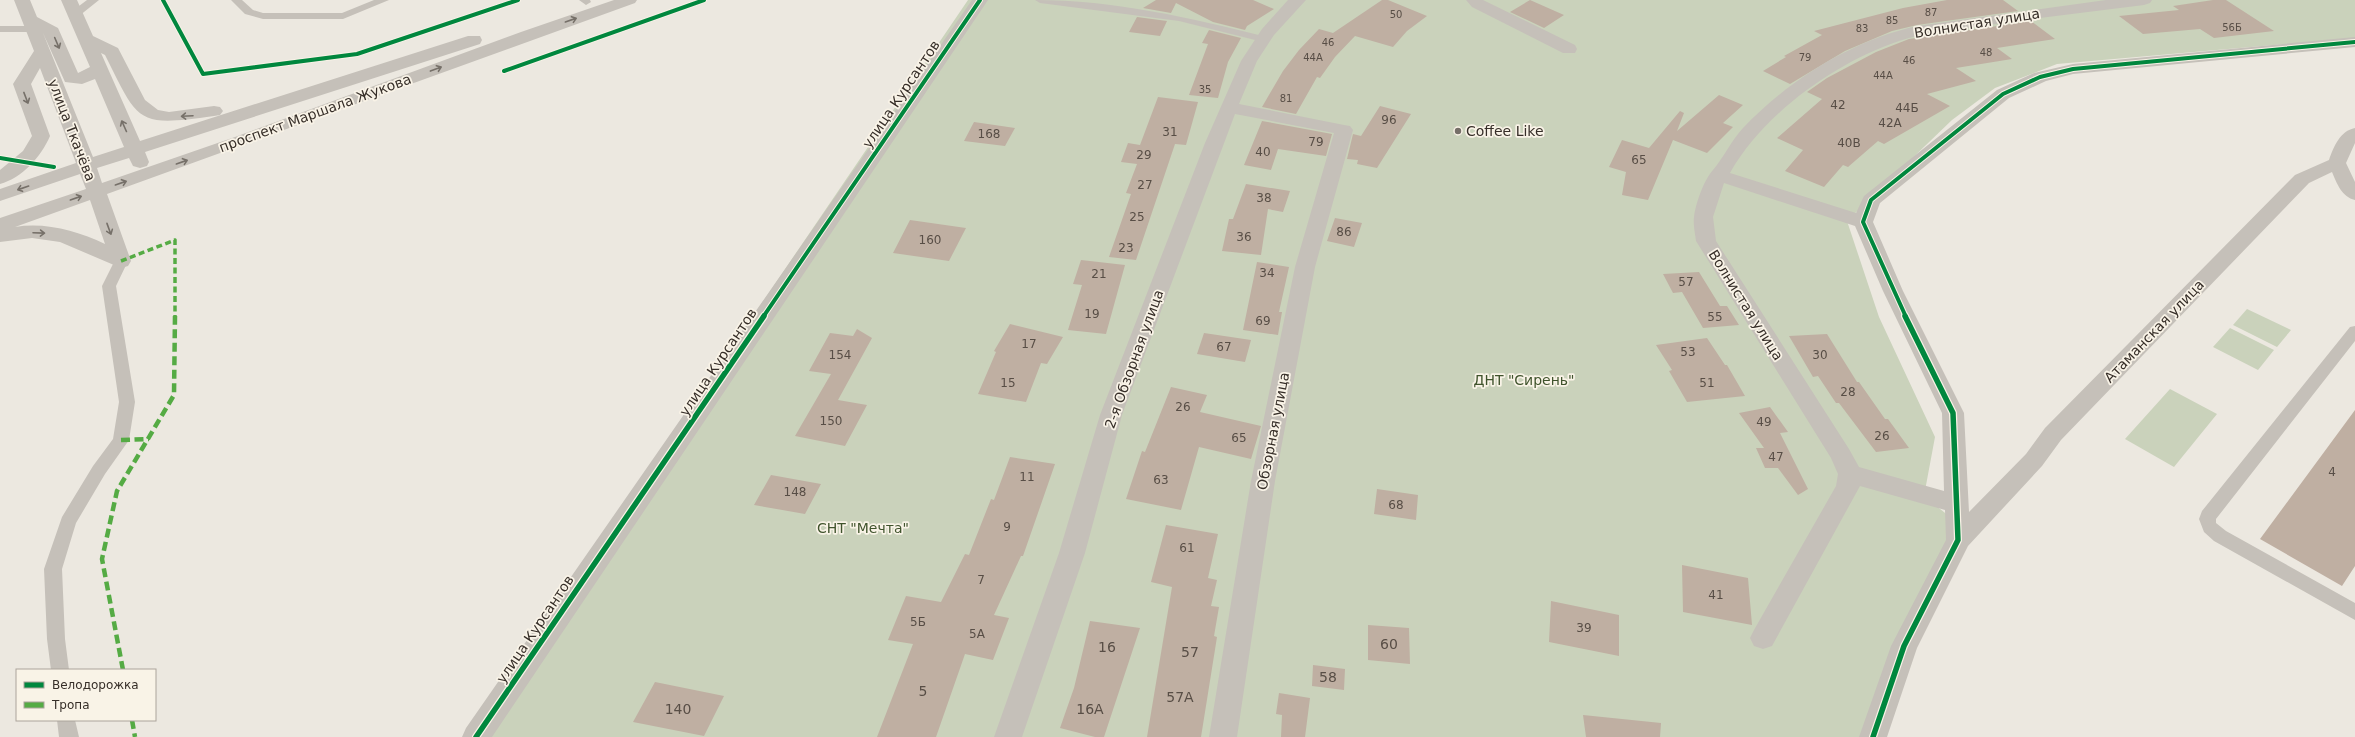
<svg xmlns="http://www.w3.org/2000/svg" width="2355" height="737" font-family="'DejaVu Sans',sans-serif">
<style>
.green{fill:#cad2bb}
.building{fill:#bfafa2}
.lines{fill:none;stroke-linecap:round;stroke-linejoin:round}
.service{fill:#c5c0b9;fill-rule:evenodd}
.minor{fill:#c5c0b9;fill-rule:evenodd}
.quiet-far1{stroke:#55ab44;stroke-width:3.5;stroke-dasharray:6 3.5;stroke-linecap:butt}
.quiet{stroke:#55ab44;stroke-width:4.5;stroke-dasharray:9 4.5;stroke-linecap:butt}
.cycleway-far1-casing{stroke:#f9f3e7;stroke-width:6}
.cycleway-casing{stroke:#f9f3e7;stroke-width:8}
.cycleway-far1{stroke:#00873e;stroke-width:4}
.cycleway{stroke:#00873e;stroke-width:5.5}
.oneway{stroke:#767069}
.poi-dot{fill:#766f68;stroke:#f9f3e7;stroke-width:1.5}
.labels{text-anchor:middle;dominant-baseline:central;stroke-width:3.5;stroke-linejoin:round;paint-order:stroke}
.far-number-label{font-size:10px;fill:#584e46}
.number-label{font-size:12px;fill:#584e46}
.street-label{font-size:14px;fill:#362e28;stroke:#f9f3e7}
.poi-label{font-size:14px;fill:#362e28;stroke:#f9f3e7;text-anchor:start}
.park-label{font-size:14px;fill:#3f532c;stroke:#f9f3e7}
.near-number-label{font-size:14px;fill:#584e46}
</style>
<rect width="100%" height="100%" fill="#ece8e0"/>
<path class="green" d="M 968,0 L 2355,0 L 2355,38 L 2057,64 L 1995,88 L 1952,120 L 1847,221 L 1879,317 L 1935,437 L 1924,496 L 1955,521 L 1863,737 L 479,737 L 694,403 Z
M 2247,309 L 2291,330 L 2277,347 L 2233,325 Z
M 2230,328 L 2274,350 L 2258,370 L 2213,347 Z
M 2170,389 L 2217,414 L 2174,467 L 2125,439 Z"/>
<path class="building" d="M 1156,0 L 1253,0 L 1274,9 L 1247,26 L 1245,30 L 1213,22 L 1176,3 L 1171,13 L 1143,8 Z
M 1382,0 L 1388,0 L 1427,16 L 1407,31 L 1393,47 L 1355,36 L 1335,57 L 1320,78 L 1317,77 L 1296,114 L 1262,107 L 1283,71 L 1299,50 L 1319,29 L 1333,33 Z
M 1530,0 L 1564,15 L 1544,28 L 1510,12 Z
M 1947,0 L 2003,0 L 2018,11 L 1917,25 L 1892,31 L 1845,51 L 1790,84 L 1763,71 L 1786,57 L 1784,56 L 1822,35 L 1814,31 L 1903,8 Z
M 2213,0 L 2226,0 L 2274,31 L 2214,38 L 2200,29 L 2143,34 L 2119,16 L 2179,10 L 2173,6 Z
M 1137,17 L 1167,21 L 1160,36 L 1129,32 Z
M 2031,21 L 2055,39 L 1997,48 L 2012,59 L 1956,68 L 1976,81 L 1927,94 L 1950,106 L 1884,144 L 1878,141 L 1848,167 L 1843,165 L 1824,187 L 1785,171 L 1803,150 L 1777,138 L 1822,99 L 1807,92 L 1827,78 L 1876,52 L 1909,39 Z
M 1209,30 L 1241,38 L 1228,62 L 1218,98 L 1189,95 L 1208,44 L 1202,43 Z
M 1719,95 L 1743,105 L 1723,123 L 1733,127 L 1707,153 L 1673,140 L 1648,200 L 1622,195 L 1626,172 L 1609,167 L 1622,140 L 1649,148 L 1680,111 L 1684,113 L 1677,131 Z
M 1158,97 L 1198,102 L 1186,145 L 1175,144 L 1136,260 L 1109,257 L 1131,194 L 1126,193 L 1137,164 L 1121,162 L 1128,143 L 1140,145 Z
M 1380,106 L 1411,114 L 1377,168 L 1357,164 L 1358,160 L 1347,159 L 1353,134 L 1361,136 Z
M 1262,121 L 1332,134 L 1326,156 L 1278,149 L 1271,170 L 1244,165 Z
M 974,122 L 1015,128 L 1005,146 L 964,141 Z
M 1246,184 L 1290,191 L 1283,212 L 1268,209 L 1261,255 L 1222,251 L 1229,219 L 1233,219 Z
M 1335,218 L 1362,223 L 1354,247 L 1327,241 Z
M 910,220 L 966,228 L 949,261 L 893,253 Z
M 1081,260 L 1125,265 L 1106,334 L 1068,330 L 1082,285 L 1073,284 Z
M 1257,262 L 1289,267 L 1279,312 L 1282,312 L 1278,335 L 1243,330 Z
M 1699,272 L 1720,306 L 1727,306 L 1739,325 L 1703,328 L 1682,292 L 1673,293 L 1663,274 Z
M 1010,324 L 1063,337 L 1047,364 L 1041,363 L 1026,402 L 978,394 L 996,352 L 994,351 Z
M 857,329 L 872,338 L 838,400 L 867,405 L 845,446 L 795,436 L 831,374 L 809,371 L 830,333 L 853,336 Z
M 1204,333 L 1251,340 L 1245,362 L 1197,354 Z
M 1827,334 L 1857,382 L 1859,382 L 1885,419 L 1888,419 L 1909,448 L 1876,452 L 1839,403 L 1836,403 L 1818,376 L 1813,377 L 1789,336 Z
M 1707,338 L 1725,365 L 1727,365 L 1745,396 L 1687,402 L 1669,371 L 1672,370 L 1656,345 Z
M 1171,387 L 1207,395 L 1200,412 L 1261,426 L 1251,459 L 1199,447 L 1181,510 L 1126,499 L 1142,451 L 1145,452 Z
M 1770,407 L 1788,432 L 1780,433 L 1808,489 L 1798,495 L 1778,468 L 1765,468 L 1756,448 L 1764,448 L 1739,413 Z
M 2355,410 L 2355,566 L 2342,586 L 2260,539 Z
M 1010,457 L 1055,464 L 1023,556 L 1021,556 L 994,615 L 1009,618 L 993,660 L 965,654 L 936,737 L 877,737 L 913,644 L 888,640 L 906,596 L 941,602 L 965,554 L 969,555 L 991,499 L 994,500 Z
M 771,475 L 821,484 L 805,514 L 754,505 Z
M 1377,489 L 1418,495 L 1416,520 L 1374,514 Z
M 1166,525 L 1218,534 L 1208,578 L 1217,580 L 1211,606 L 1219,607 L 1214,636 L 1217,637 L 1201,737 L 1147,737 L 1172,587 L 1151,582 Z
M 1682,565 L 1748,578 L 1752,625 L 1683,612 Z
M 1551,601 L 1619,615 L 1619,656 L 1549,642 Z
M 1090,621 L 1140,628 L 1104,737 L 1095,737 L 1060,728 L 1074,688 Z
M 1368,625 L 1409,628 L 1410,664 L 1368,660 Z
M 1313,665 L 1345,669 L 1344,690 L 1312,686 Z
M 655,682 L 724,696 L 704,736 L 633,722 Z
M 1279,693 L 1310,698 L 1305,737 L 1281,737 L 1282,715 L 1276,714 Z
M 1583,715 L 1661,723 L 1660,737 L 1586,737 Z"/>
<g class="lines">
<path class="service" d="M 87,0 L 99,0 L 79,16 L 71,16 L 71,12 Z
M 231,0 L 242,0 L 253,10 L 263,13 L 342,13 L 374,0 L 389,0 L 343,19 L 263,19 L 245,14 Z
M 579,0 L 590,0 L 591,2 L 586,5 Z
M 1035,0 C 1114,0 1191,18 1267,37 L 1269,39 L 1263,42 L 1179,21 L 1040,3 Z
M 0,26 L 33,26 L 39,29 L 33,32 L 0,32 Z
M 121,256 L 128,261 L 116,286 L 135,402 L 129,440 L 105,474 L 76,523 L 62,569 L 65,639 L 69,670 L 51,670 L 47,639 L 44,569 L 62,517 L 93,466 L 113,439 L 119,402 L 102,286 L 116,258 Z
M 2355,326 L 2355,341 L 2216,519 L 2216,523 L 2226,531 L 2355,603 L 2355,620 L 2214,541 L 2204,532 L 2199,519 L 2202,511 L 2350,327 Z
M 57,720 L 75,720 L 79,737 L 59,737 Z"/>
<path class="minor" d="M 14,0 L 30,0 L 37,17 L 58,28 L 78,73 L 90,67 L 61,0 L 77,0 L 93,36 L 118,48 L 145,100 L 158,110 L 169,112 L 214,106 L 220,107 L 223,111 L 220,115 L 214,116 C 136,127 139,123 105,55 L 101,53 L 140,141 L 468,36 L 480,36 L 482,40 L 480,44 L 145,152 L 149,162 L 147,166 L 140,168 L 133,166 L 129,158 L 97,168 L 102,183 L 235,137 L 521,32 L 614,0 L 637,0 L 635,3 L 107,194 L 131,261 L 128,266 L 121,268 L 60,242 L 32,238 L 0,242 L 0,218 L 86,189 L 80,174 L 0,201 L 0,189 L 76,163 L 40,68 L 31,84 L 50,136 C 41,157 22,178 0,184 L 0,170 L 23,151 L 32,136 L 13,84 L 34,51 ZM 43,33 L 65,82 L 82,84 L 95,79 L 124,147 L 93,157 ZM 90,200 L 105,244 C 77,231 46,222 15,227 Z
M 972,0 L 988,0 L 492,737 L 462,737 L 466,728 Z
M 1288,0 L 1306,0 L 1274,35 L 1257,61 L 1239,104 L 1344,125 L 1350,126 L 1353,130 L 1315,267 L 1275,481 L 1237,737 L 1209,737 L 1251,481 L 1295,267 L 1334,133 L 1235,114 L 1122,415 L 1085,553 L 1022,737 L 994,737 L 1059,553 L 1100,415 L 1205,143 L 1241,61 L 1262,29 Z
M 1466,0 L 1483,0 L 1575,45 L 1577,49 L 1575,53 L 1563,53 L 1472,7 Z
M 2106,0 L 2152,0 L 2150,3 L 2144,5 C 2090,12 2036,18 1982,26 C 1954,30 1925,32 1899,41 C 1836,62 1763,114 1730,173 L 1856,213 L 1864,196 L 1997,90 L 2034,73 L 2073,64 L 2355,37 L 2355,47 L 2073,74 L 2046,81 L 2009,98 L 1880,203 L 1873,222 L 1903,291 L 1964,413 L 1969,512 L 2026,454 L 2045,428 L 2295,175 L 2329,160 C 2334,146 2340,131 2355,128 L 2355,143 L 2346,163 L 2355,182 L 2355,200 C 2342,197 2337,184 2332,172 L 2309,183 L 2061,440 L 2042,466 L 1968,546 L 1917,648 L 1887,737 L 1859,737 L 1891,646 L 1946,540 L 1945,510 L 1860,486 L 1772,646 L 1763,649 L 1754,646 L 1750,638 L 1754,630 L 1836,486 L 1838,474 L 1831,458 L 1696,241 C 1695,233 1693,225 1694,217 C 1696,202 1704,180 1713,170 C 1724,157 1731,141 1743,128 C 1790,79 1851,41 1917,26 ZM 1724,183 L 1855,226 L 1883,291 L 1942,413 L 1944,491 L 1859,467 L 1849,449 L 1716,241 L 1713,217 Z"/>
<path class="quiet-far1" d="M 121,261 L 175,240 L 175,317"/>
<path class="quiet" d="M 121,440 L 149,439
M 123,670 L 102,559 L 117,491 L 174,395 L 175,316
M 132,720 L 135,737"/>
<g class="cycleway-far1-casing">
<path id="cycleway-far1" d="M 163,0 L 203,74 L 357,54 L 518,0
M 504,71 L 704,0
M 0,158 L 54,167
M 763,317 L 980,0
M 1906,317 L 1863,222 L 1871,200 L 2003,94 L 2040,77 L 2073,69 L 2355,42"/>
</g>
<g class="cycleway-casing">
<path id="cycleway" d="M 476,737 L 764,316
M 1873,737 L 1904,646 L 1958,540 L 1953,413 L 1905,316"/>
</g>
<use href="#cycleway-far1" class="cycleway-far1"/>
<use href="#cycleway" class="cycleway"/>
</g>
<defs><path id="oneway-shaft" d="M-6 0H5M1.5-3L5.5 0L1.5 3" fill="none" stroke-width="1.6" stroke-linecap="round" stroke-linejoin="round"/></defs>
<g class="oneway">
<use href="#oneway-shaft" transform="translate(571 20) rotate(-19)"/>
<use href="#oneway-shaft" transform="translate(57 43) rotate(67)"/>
<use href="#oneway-shaft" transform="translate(436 69) rotate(-20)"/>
<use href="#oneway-shaft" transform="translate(26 98) rotate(69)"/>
<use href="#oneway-shaft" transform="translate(187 116) rotate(177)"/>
<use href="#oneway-shaft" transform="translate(124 126) rotate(-114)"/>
<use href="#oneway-shaft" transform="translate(182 162) rotate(-19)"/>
<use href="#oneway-shaft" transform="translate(121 183) rotate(-19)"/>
<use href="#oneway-shaft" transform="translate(23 188) rotate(161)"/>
<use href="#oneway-shaft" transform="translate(76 198) rotate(-19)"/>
<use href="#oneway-shaft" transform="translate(109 229) rotate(70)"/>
<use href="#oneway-shaft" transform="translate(39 233) rotate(2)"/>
</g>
<circle class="poi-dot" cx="1458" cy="131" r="4"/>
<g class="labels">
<g class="far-number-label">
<text x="1931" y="12">87</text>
<text x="1396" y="14">50</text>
<text x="1892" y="20">85</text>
<text x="2232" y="27">56Б</text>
<text x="1862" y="28">83</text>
<text x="1328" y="42">46</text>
<text x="1986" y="52">48</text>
<text x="1313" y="57">44А</text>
<text x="1805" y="57">79</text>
<text x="1909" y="60">46</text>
<text x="1883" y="75">44А</text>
<text x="1205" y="89">35</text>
<text x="1286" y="98">81</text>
</g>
<g class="number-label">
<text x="1838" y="105">42</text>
<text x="1907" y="108">44Б</text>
<text x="1389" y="120">96</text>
<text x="1890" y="123">42А</text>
<text x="1170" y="132">31</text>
<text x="989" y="134">168</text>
<text x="1316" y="142">79</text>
<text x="1849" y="143">40В</text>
<text x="1263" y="152">40</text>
<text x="1144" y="155">29</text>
<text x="1639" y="160">65</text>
<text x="1145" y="185">27</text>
<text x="1264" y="198">38</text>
<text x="1137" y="217">25</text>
<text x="1344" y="232">86</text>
<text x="1244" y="237">36</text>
<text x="930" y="240">160</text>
<text x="1126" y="248">23</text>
<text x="1267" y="273">34</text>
<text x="1099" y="274">21</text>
<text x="1686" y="282">57</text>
<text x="1092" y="314">19</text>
<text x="1715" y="317">55</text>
<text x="1263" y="321">69</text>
<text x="1029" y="344">17</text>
<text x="1224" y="347">67</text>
<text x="1688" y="352">53</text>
<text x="840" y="355">154</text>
<text x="1820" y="355">30</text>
<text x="1008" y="383">15</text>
<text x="1707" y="383">51</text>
<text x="1848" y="392">28</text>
<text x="1183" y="407">26</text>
<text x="831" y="421">150</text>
<text x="1764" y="422">49</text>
<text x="1882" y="436">26</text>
<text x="1239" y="438">65</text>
<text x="1776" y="457">47</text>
<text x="2332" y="472">4</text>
<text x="1027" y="477">11</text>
<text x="1161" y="480">63</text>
<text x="795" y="492">148</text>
<text x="1396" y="505">68</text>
<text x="1007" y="527">9</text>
<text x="1187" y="548">61</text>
<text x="981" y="580">7</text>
<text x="1716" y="595">41</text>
<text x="918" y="622">5Б</text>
<text x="1584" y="628">39</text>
<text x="977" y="634">5А</text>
</g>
<g class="street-label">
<text transform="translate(1977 23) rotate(-9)">Волнистая улица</text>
<text transform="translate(901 94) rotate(-56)">улица Курсантов</text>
<text transform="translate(315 113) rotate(-20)">проспект Маршала Жукова</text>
<text transform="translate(72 130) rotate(69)">улица Ткачёва</text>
<text transform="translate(1746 305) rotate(58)">Волнистая улица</text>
<text transform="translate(2154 331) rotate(-46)">Атаманская улица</text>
<text transform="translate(1134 359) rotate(-70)">2-я Обзорная улица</text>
<text transform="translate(718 362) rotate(-56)">улица Курсантов</text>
<text transform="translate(1273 431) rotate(-79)">Обзорная улица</text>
<text transform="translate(535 629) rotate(-56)">улица Курсантов</text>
</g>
<g class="poi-label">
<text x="1466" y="131">Coffee Like</text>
</g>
<g class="park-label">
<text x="1524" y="380">ДНТ "Сирень"</text>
<text x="863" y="528">СНТ "Мечта"</text>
</g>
<g class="near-number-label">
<text x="1389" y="644">60</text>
<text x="1107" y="647">16</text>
<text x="1190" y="652">57</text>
<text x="1328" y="677">58</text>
<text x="923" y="691">5</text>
<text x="1180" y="697">57А</text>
<text x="678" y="709">140</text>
<text x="1090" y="709">16А</text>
</g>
</g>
<rect x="16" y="669" width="140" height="52" fill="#f9f3e7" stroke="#aba49b"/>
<rect x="24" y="682" width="20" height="6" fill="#00873e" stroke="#aba49b"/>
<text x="52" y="689" font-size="12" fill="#362e28">Велодорожка</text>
<rect x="24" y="702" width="20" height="6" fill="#55ab44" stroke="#aba49b"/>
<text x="52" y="709" font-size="12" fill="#362e28">Тропа</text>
</svg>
